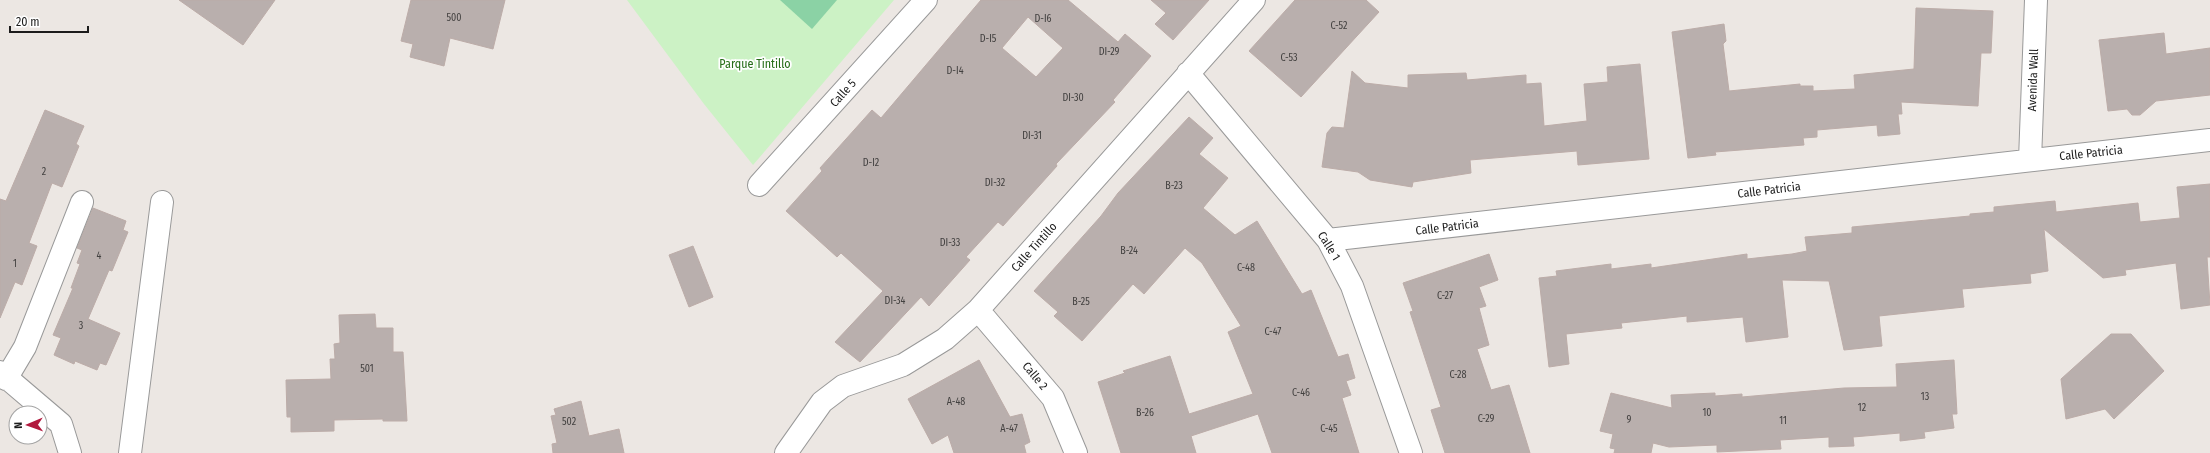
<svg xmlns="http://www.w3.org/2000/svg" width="2210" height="453" font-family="'Fira Sans Condensed',sans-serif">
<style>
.park{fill:#ccf2c5}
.pitch{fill:#8bd2a5}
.building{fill:#b9afad;stroke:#bcaca8;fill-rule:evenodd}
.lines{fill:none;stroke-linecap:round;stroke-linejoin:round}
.minor-casing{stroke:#999;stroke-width:24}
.minor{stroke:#fff;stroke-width:22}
.labels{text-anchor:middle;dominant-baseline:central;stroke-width:3.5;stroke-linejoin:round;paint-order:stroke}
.number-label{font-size:10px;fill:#434140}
.park-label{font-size:12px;fill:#266d18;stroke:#fff}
.street-label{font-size:12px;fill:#1c1c1c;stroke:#fff}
</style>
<rect width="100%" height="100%" fill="#ece7e3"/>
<path class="park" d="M 627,0 L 894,0 L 753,165 L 704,104 Z"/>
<path class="pitch" d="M 780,0 L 837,0 L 812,29 Z"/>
<path class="building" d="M 179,0 L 275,0 L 243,45 Z
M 411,0 L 505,0 L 493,49 L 450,38 L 444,66 L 410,57 L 413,44 L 401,41 Z
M 981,0 L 1068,0 L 1118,42 L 1125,34 L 1151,56 L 1113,100 L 1115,102 L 1056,164 L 1057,166 L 1003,226 L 998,222 L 966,257 L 970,260 L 929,306 L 921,297 L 860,362 L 835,342 L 883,291 L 841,253 L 837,257 L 786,211 L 822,171 L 820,168 L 872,110 L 881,118 ZM 1028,17 L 1063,48 L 1036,77 L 1002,48 Z
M 1151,0 L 1209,0 L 1173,40 L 1155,24 L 1166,13 Z
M 1295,0 L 1366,0 L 1379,12 L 1301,97 L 1249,51 Z
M 1916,8 L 1993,11 L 1991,53 L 1981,53 L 1978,106 L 1901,102 L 1902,114 L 1898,114 L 1900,134 L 1878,136 L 1877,125 L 1817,130 L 1817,137 L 1803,138 L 1804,145 L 1715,152 L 1716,155 L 1688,158 L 1672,32 L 1724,24 L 1726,41 L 1723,44 L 1729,91 L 1800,84 L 1800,86 L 1813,86 L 1813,91 L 1855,89 L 1854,75 L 1914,69 Z
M 2164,33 L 2166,54 L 2210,48 L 2210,95 L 2156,101 L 2140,115 L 2132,115 L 2127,109 L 2108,111 L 2099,40 Z
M 1640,64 L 1649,159 L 1578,165 L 1577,151 L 1470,160 L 1471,173 L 1413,182 L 1412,187 L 1370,180 L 1358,172 L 1322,167 L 1327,133 L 1332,127 L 1344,128 L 1352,71 L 1365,83 L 1408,88 L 1408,75 L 1466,73 L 1467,80 L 1526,75 L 1526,84 L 1541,83 L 1544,126 L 1587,121 L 1584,84 L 1608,82 L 1607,67 Z
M 45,110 L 84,126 L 76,144 L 79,146 L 62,187 L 52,183 L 29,243 L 37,246 L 22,285 L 15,282 L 0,318 L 0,199 L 6,201 Z
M 1189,117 L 1213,138 L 1199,154 L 1228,178 L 1203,208 L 1235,235 L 1257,221 L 1302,294 L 1311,290 L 1338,357 L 1348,354 L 1355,378 L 1346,381 L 1351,395 L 1342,398 L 1359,453 L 1272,453 L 1258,414 L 1191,436 L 1196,453 L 1121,453 L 1098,382 L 1125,373 L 1123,371 L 1170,356 L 1189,414 L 1253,394 L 1228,332 L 1241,326 L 1202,263 L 1185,248 L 1144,294 L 1133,284 L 1082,341 L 1054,316 L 1058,312 L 1034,291 L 1101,216 L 1118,193 Z
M 2210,184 L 2210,257 L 2207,257 L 2210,305 L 2181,309 L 2176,263 L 2125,270 L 2126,275 L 2103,278 L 2044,229 L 2048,271 L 2030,274 L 2031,283 L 1962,289 L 1964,307 L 1879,316 L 1882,346 L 1844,350 L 1829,281 L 1782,280 L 1788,337 L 1746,342 L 1743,317 L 1687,322 L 1687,316 L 1621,323 L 1622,328 L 1566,334 L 1569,364 L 1549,367 L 1539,278 L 1557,276 L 1556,271 L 1611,264 L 1611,269 L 1651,264 L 1651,268 L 1747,254 L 1747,259 L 1792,254 L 1807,251 L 1805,237 L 1852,233 L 1852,227 L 1970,216 L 1970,214 L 1994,212 L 1994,207 L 2055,201 L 2056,212 L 2138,203 L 2140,222 L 2180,218 L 2177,187 Z
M 93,208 L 126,221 L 123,230 L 128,232 L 112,271 L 109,270 L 88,319 L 120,333 L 106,365 L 100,363 L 97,370 L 75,361 L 74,364 L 54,355 L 61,338 L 53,335 L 73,288 L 71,288 L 80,264 L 77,263 L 82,250 L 77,248 Z
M 693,246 L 713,297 L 689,307 L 669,255 Z
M 1489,254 L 1498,280 L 1479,287 L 1486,306 L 1479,308 L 1489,345 L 1477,349 L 1491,390 L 1509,385 L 1530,453 L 1445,453 L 1431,410 L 1441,407 L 1410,312 L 1413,311 L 1403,283 Z
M 375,314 L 376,328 L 393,328 L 393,352 L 403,352 L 407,421 L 383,421 L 383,419 L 334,420 L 334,431 L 291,432 L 291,417 L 287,417 L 286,380 L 331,379 L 330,359 L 335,359 L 334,344 L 340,343 L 339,315 Z
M 2111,334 L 2131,334 L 2164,371 L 2114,419 L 2105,409 L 2066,419 L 2061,379 Z
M 979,360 L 1010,417 L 1022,414 L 1030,442 L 1024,445 L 1026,453 L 954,453 L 948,435 L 932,444 L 908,399 Z
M 1954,360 L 1957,414 L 1952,414 L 1954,428 L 1924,432 L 1925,438 L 1900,441 L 1900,433 L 1853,437 L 1854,446 L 1829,447 L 1829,437 L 1780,440 L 1781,449 L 1717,452 L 1717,445 L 1669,447 L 1653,443 L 1651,453 L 1614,453 L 1615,449 L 1610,448 L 1613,434 L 1600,431 L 1611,393 L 1672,408 L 1671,395 L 1715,393 L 1715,396 L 1742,394 L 1742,397 L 1844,388 L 1897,387 L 1896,364 Z
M 581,401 L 589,436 L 619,429 L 624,453 L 553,453 L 552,444 L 557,443 L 551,416 L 556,415 L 554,409 Z"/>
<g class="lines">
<g class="minor-casing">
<path id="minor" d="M 1188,73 L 1328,240 L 1352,286 L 1411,453
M 2030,160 L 2036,0
M 759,185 L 926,0
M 1328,240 L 2210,140
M 978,310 L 1053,398 L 1076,453
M 0,372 L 61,424 L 70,453
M 6,379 L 25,347 L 82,202
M 130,453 L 162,202
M 786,453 L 822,402 L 843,386 L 903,365 L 945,339 L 978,310 L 1254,0"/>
</g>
<use href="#minor" class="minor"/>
</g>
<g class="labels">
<g class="number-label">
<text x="454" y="18">500</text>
<text x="1043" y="19">D-I6</text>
<text x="1339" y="26">C-52</text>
<text x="988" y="39">D-I5</text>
<text x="1109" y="52">DI-29</text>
<text x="1289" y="58">C-53</text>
<text x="955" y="71">D-I4</text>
<text x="1073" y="98">DI-30</text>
<text x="1032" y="136">DI-31</text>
<text x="871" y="163">D-I2</text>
<text x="44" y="172">2</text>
<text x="995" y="183">DI-32</text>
<text x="1174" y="186">B-23</text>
<text x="950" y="243">DI-33</text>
<text x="1129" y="251">B-24</text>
<text x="99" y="256">4</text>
<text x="15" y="264">1</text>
<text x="1246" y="268">C-48</text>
<text x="1445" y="296">C-27</text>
<text x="895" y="301">DI-34</text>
<text x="1081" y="302">B-25</text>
<text x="81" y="326">3</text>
<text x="1273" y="332">C-47</text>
<text x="367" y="369">501</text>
<text x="1458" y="375">C-28</text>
<text x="1301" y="393">C-46</text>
<text x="1925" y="397">13</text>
<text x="956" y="402">A-48</text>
<text x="1862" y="408">12</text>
<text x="1145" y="413">B-26</text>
<text x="1707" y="413">10</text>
<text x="1486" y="419">C-29</text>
<text x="1629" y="420">9</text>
<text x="1783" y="421">11</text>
<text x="569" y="422">502</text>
<text x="1009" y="429">A-47</text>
<text x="1329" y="429">C-45</text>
</g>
<g class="park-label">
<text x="755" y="64">Parque Tintillo</text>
</g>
<g class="street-label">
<text transform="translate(2033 80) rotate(-88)">Avenida Wall</text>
<text transform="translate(843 93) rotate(-48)">Calle 5</text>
<text transform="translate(2091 153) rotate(-6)">Calle Patricia</text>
<text transform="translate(1769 190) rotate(-7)">Calle Patricia</text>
<text transform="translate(1447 227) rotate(-7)">Calle Patricia</text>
<text transform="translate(1329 246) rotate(58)">Calle 1</text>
<text transform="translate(1034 247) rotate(-48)">Calle Tintillo</text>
<text transform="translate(1035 376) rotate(50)">Calle 2</text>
</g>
</g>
<g transform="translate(28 425) rotate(268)"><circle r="19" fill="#ffffff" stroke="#a4a4a4"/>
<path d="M0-3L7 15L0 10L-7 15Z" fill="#b1183d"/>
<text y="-6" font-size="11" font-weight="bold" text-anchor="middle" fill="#1c1c1c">N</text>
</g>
<path d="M10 26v6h78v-6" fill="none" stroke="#1c1c1c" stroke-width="2"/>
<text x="16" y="26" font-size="12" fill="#1c1c1c" stroke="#ffffff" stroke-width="3" paint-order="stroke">20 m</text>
</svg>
